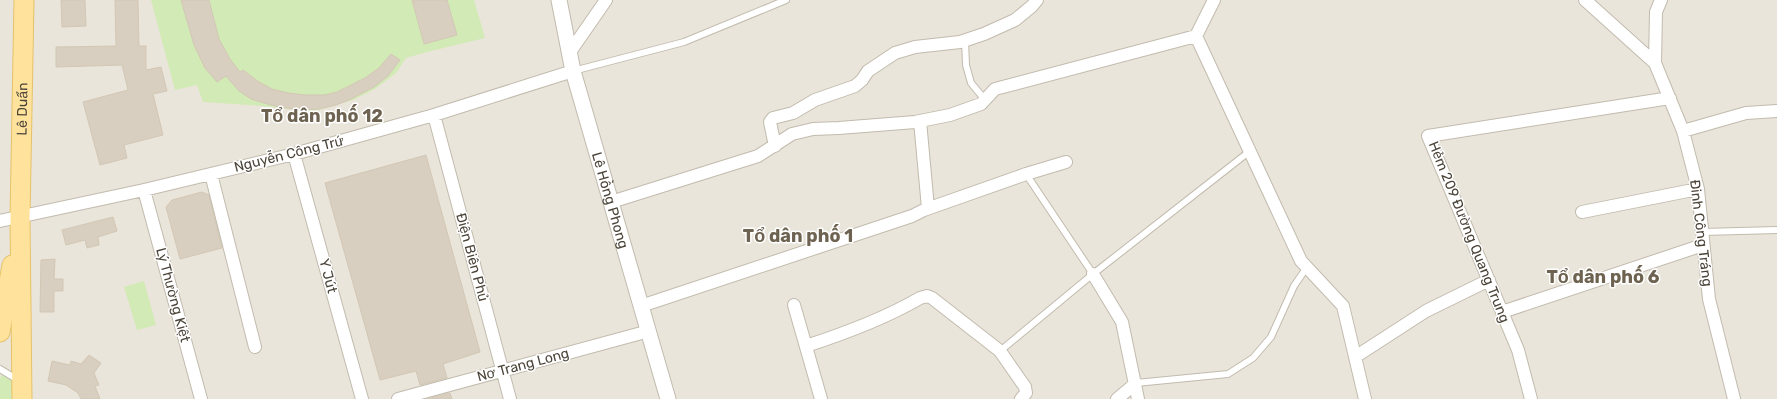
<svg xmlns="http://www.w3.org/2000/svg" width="1777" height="399" font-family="Rubik,sans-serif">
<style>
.residential{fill:#eae5da}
.green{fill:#d2eab5}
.building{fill:#d8cfc1;stroke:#d3c7b4}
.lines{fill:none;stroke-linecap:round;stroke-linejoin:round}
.service-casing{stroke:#c2bbae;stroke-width:8}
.minor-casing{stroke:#c2bbae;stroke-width:14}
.tertiary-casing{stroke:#c2bbae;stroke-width:17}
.primary-casing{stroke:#e6c16a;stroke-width:21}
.service{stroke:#fff;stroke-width:6}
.minor{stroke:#fff;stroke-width:12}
.tertiary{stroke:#fff;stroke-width:15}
.primary{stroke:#ffe39c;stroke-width:19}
.labels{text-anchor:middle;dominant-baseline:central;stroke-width:3;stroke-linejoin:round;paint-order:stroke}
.street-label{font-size:14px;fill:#4b4439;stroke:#fff}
.district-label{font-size:18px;font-weight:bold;fill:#6e6250;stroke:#fff}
</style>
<rect width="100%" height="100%" fill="#f6f3ec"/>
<path class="residential" d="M 0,0 L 1777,0 L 1777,399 L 0,399 Z"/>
<path class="green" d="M 151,0 L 474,0 L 485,38 L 427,52 L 406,58 L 396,73 L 375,89 L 353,100 L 312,112 L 262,106 L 203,102 L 197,85 L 175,90 Z
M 144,281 L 156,325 L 137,330 L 124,287 Z
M 3,372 C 15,379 14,386 13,399 L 0,399 L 0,379 Z"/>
<path class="building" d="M 61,0 L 85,0 L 86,26 L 62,27 Z
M 115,0 L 138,0 L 139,46 L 146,46 L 146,70 L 161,67 L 167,91 L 153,94 L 163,135 L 124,145 L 127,158 L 100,165 L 83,102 L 128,90 L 122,65 L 56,67 L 56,47 L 116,46 Z
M 181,0 L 209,0 L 219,39 L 230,59 L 240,72 L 243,70 L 259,82 L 272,89 L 288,93 L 305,95 L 325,95 L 337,92 L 365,78 L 379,68 L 391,54 L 400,60 L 388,76 L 374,87 L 349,100 L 336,105 L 319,109 L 302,110 L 279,107 L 264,103 L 251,99 L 239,91 L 226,76 L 217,82 L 205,68 L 194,45 Z
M 412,0 L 447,0 L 457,35 L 424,44 Z
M 426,155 L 480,352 L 443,364 L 447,378 L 420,385 L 416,371 L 380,380 L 325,183 Z
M 202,192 L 209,195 L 222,248 L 180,259 L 166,207 L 172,200 Z
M 113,217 L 117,231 L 98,237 L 99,245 L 87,248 L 85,240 L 66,245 L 62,230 Z
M 55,259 L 54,279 L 63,279 L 63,291 L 54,291 L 54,312 L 40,312 L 41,260 Z
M 89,355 L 101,363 L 94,373 L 99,385 L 95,386 L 100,399 L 81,399 L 78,393 L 66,385 L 48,381 L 52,361 L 70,365 L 71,361 L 81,364 Z
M 450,393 L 452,399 L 427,399 Z"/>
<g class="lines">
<g class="service-casing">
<path id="service" d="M 965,40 L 966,65 L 971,83 L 986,101
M 573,71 L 684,42 L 786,0
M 1026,174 L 1093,274
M 1702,232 L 1777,230
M 1000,351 L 1093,274 L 1250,151
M 0,369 L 18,380
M 1136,383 L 1228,374 L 1253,358 L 1271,337 L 1294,286 L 1307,267"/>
</g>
<g class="minor-casing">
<path id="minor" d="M 1585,0 L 1655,63
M 1661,0 L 1656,12 L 1655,63 L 1683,131 L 1698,189 L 1709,299 L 1734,399
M 1196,36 L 1301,261 L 1343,306 L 1365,399
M 570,52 L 606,0
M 434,115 L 510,399
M 920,121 L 928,208
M 1683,131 L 1746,113 L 1777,111
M 775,146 L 770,122 L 773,118 L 793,113 L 815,100 L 855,86 L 862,80 L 868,71 L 895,53 L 915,47 L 960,42 L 984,34 L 1015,20 L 1032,6 L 1037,0
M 294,154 L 362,399
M 211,174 L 255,347
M 144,190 L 201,399
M 611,202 L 758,156 L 792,134 L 813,129 L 839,128 L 915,122 L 950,115 L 981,104 L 995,89 L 1196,36 L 1214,0
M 1582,212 L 1698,189
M 0,221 L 144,190 L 294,154 L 434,115 L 573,71
M 1093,274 L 1122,322 L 1138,399
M 794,305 L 821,399
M 641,306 L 912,216 L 924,210 L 1026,174 L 1066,162
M 1502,312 L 1703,245
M 806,346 C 846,333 884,319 920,298 L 927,296 L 932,298 L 1000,351 L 1025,387 L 1026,393 L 1021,399
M 1355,357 L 1426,311 L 1489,280
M 398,399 L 649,331
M 1117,399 L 1136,383
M 1531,399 L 1518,350 L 1428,136 L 1670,98"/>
</g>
<g class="tertiary-casing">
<g id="tertiary">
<path id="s1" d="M 559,0 L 573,71 L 668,399"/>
</g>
</g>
<g class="primary-casing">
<g id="primary">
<path d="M 0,332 L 12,265"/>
<path id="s2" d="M 22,399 L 20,218 L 24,0"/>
</g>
</g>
<use href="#service" class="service"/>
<use href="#minor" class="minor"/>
<use href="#tertiary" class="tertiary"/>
<use href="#primary" class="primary"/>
</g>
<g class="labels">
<g class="street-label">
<text stroke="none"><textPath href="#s2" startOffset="290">Lê Duẩn</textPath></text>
<text transform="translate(289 154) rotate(-14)">Nguyễn Công Trứ</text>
<text stroke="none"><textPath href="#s1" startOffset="207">Lê Hồng Phong</textPath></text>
<text transform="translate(1469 232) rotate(68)">Hẻm 209 Đường Quang Trung</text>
<text transform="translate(1701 233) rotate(83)">Đinh Công Tráng</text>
<text transform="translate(472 257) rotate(75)">Điện Biên Phủ</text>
<text transform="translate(328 276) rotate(75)">Y Jút</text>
<text transform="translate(173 295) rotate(75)">Lý Thường Kiệt</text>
<text transform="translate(523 365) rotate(-15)">Nơ Trang Long</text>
</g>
<g class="district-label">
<text x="322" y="116">Tổ dân phố 12</text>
<text x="798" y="236">Tổ dân phố 1</text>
<text x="1603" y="277">Tổ dân phố 6</text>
</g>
</g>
</svg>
